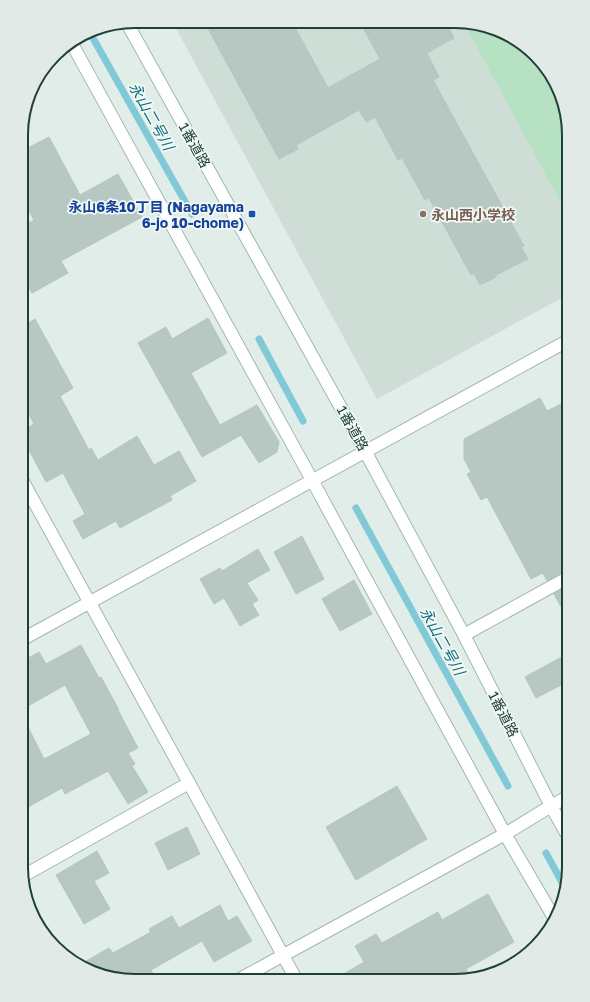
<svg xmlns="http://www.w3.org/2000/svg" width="590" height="1002" font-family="'Golos Text','Noto Sans JP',sans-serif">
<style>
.built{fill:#cfddd7}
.green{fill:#b7e1c3}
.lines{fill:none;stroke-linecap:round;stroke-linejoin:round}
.stream{stroke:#82c9d8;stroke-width:7}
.building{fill:#b6c8c1;stroke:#b2c7bf}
.street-casing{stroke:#a3b6b0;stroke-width:14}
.secondary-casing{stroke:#9ebab1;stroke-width:14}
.street{stroke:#fff;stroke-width:12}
.secondary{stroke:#fff;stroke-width:12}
.transit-dot{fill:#1a4fb4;stroke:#f2f9f5;stroke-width:1.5}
.education-dot{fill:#8d6e63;stroke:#f2f9f5;stroke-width:1.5}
.labels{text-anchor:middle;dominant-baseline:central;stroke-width:3.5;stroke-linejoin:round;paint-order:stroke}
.street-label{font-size:14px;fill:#1f4038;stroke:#f2f9f5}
.transit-label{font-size:14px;font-weight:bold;fill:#164399;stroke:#f2f9f5;text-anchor:end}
.education-label{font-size:14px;font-weight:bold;fill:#785e54;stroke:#f2f9f5;text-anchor:start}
.water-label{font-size:15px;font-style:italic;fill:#126d82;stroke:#f2f9f5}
.rim{fill:none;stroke:#1f4038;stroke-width:2}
</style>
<rect width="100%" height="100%" fill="#e1ede8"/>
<path class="built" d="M 172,21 L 477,23 L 525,45 L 560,91 L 569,135 L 569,294 L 377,399 Z"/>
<path class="green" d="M 464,23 L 477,23 L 525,45 L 560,91 L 569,135 L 569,218 Z"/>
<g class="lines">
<path class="stream" d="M 89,31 L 192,214
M 259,339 L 303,421
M 356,508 L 508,786
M 546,853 L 564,886"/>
</g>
<path class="building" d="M 204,21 L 292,22 L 328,88 L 380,59 L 360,22 L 446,23 L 454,38 L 427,53 L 439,77 L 433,80 L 524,246 L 521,247 L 528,259 L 496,275 L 496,277 L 480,285 L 474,273 L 471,275 L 429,198 L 425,200 L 402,158 L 398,160 L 375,117 L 366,122 L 359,110 L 296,145 L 298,149 L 279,159 Z
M 49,137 L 80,195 L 118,174 L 142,217 L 61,261 L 68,273 L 32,293 L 22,275 L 22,227 L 34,220 L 22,198 L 22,151 Z
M 208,318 L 227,353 L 191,373 L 220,425 L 257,405 L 279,442 L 277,452 L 259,463 L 241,435 L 202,457 L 138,343 L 166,327 L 172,339 Z
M 35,319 L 73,388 L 60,396 L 89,450 L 91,448 L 98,460 L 137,436 L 154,465 L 179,451 L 196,481 L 170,496 L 172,500 L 120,528 L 116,521 L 83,539 L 73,521 L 85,514 L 63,473 L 46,482 L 22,437 L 22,431 L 34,424 L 22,401 L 22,327 Z
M 540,398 L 547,411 L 569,400 L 569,570 L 565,570 L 547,581 L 543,573 L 531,579 L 487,497 L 481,500 L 467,474 L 471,472 L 464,459 L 464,439 Z
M 302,536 L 324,579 L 296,594 L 274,552 Z
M 258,549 L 270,570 L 247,583 L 258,600 L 252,604 L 259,615 L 240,626 L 224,598 L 214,604 L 200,579 L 220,568 L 222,571 Z
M 354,580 L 372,614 L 340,631 L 322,599 Z
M 569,586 L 569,621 L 554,594 Z
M 81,645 L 99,678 L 101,677 L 119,710 L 118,710 L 138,748 L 128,753 L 135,764 L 132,766 L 148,792 L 128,804 L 108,771 L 65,794 L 62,788 L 21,811 L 21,713 L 44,759 L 91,734 L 65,685 L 21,710 L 21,676 L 29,672 L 23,661 L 39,652 L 46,664 Z
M 569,653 L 569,681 L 536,698 L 525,677 Z
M 397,786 L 427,839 L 356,880 L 326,827 Z
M 187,827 L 200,854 L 168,870 L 155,843 Z
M 97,851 L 109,873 L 94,881 L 110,909 L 84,924 L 56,875 Z
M 488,894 L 514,942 L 466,969 L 471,978 L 455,981 L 332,981 L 364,962 L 355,946 L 376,934 L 382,943 L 438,912 L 442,920 Z
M 220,905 L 228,921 L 237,916 L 252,941 L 214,962 L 202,941 L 151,970 L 156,980 L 120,980 L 81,964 L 109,948 L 113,953 L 151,932 L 149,929 L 172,916 L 179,928 Z"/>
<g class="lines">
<g class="street-casing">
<path id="street" d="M 71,42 L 312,480 L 505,834 L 553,916
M 21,478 L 189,783 L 297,981
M 464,635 L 569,577
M 21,640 L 569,340
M 23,876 L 189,783
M 238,980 L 505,834 L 551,806 L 569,796"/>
</g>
<g class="secondary-casing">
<path id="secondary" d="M 127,23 L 365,451 L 464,635 L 551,806 L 569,838"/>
</g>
<use href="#street" class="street"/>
<use href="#secondary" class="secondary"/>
</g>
<rect class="transit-dot" x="248" y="210" width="8" height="8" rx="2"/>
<circle class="education-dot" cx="423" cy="214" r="4"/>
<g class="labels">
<g class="street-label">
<text transform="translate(195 145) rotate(61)">1番道路</text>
<text transform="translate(353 428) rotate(61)">1番道路</text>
<text transform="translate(504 714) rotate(63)">1番道路</text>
</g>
<g class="transit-label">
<text x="244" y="206">永山6条10丁目 (Nagayama<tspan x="244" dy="16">6-jo 10-chome)</tspan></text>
</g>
<g class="education-label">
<text x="431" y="214">永山西小学校</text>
</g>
<g class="water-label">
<text transform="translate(152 116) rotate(61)">永山二号川</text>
<text transform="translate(443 641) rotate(61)">永山二号川</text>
</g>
</g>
<path d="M0 0H590V1002H0ZM135 28H455A107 107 0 0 1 562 135V867A107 107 0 0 1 455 974H135A107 107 0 0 1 28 867V135A107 107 0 0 1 135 28Z" fill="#e1eae6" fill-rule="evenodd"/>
<path class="rim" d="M135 28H455A107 107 0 0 1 562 135V867A107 107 0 0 1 455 974H135A107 107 0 0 1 28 867V135A107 107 0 0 1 135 28Z"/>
</svg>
